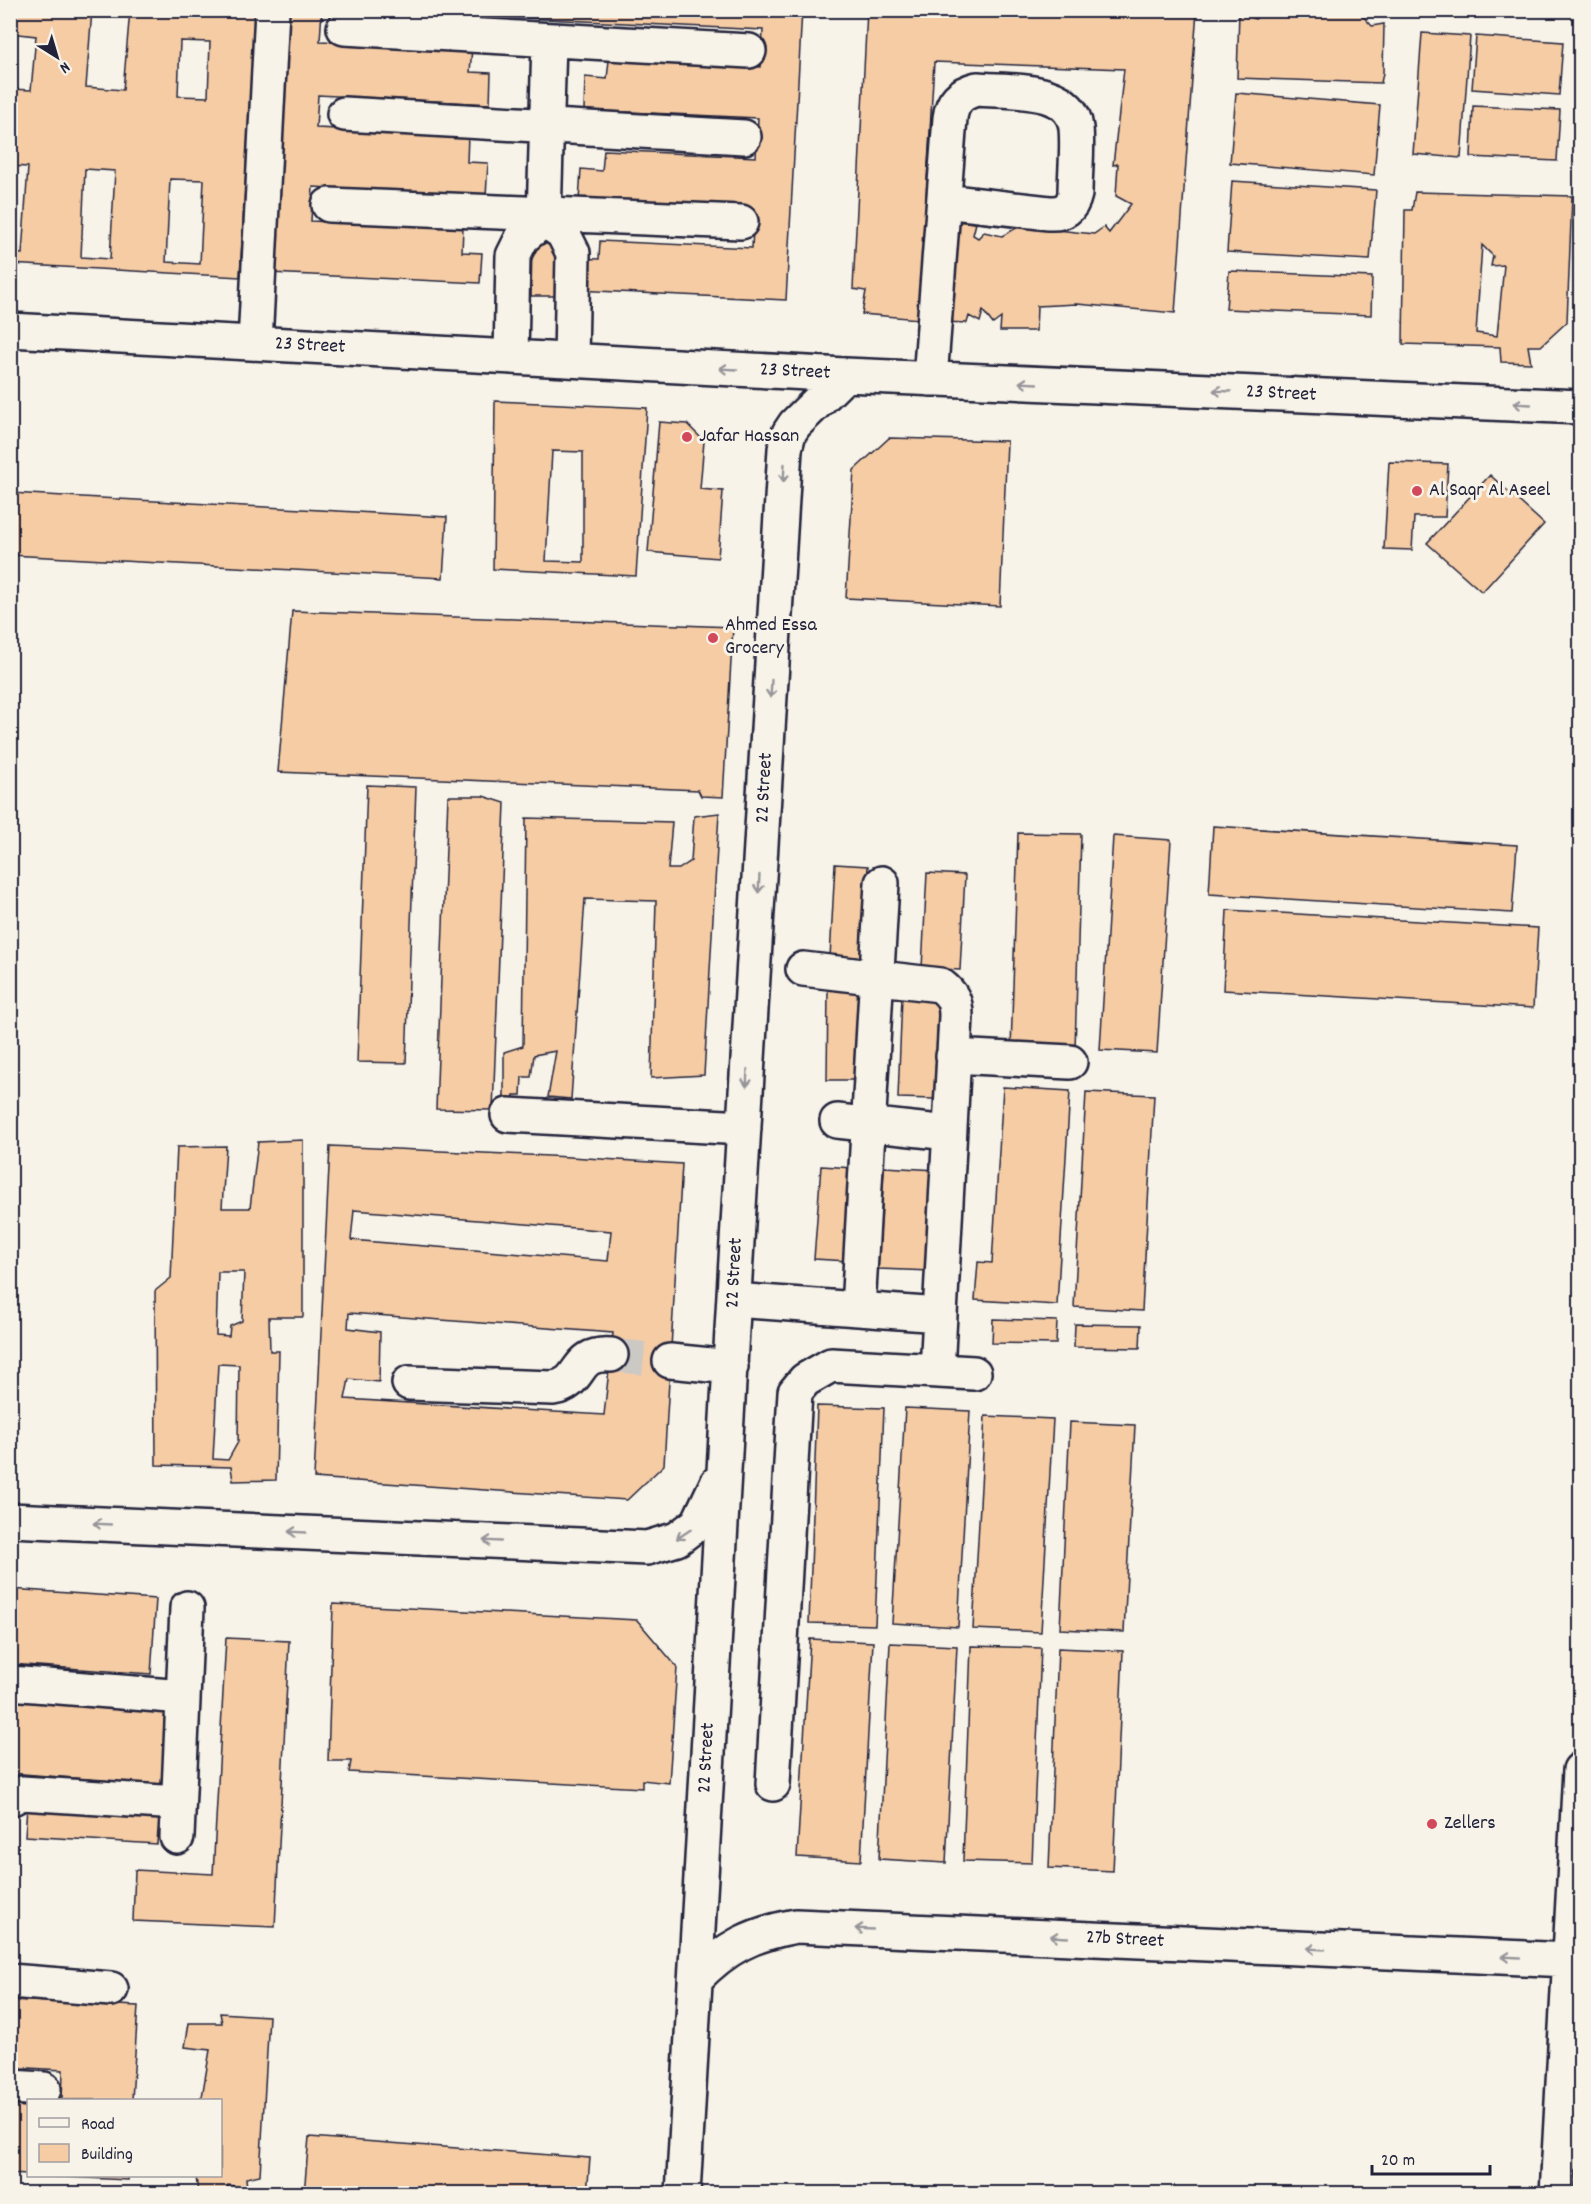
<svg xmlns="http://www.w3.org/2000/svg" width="1591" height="2204" font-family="Dekko,sans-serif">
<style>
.building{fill:#f5cca4;stroke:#22223b;stroke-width:1.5;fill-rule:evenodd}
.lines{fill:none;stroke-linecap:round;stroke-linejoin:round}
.minor-tunnel{stroke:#ccc9c5;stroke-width:33;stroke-dasharray:33 16;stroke-linecap:butt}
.minor-casing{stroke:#22223b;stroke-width:38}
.minor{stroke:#f7f3e8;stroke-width:33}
.oneway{stroke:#97959a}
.poi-dot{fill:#d1495b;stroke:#f7f3e8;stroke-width:2}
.labels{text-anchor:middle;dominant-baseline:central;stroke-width:6;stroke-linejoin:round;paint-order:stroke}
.street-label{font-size:20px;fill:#22223b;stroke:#f7f3e8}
.poi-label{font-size:20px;fill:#22223b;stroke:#f7f3e8;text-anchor:start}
</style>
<rect width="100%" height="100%" fill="#f7f3e8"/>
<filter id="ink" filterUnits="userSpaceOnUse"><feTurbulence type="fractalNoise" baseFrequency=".0167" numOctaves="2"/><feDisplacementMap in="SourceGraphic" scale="12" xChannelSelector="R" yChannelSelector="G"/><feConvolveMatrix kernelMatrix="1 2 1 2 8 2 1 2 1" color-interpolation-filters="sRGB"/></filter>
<g filter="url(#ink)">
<path class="building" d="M 10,10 L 92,10 L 86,87 L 123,90 L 130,10 L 255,10 L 240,277 L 10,264 L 10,253 L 22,254 L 28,167 L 10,166 L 10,89 L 31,90 L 36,36 L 10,33 ZM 180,41 L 210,42 L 208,97 L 178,96 ZM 85,169 L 115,171 L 110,259 L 81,257 ZM 170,179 L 204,180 L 200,264 L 166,262 Z
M 284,10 L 322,10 L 320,41 L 472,48 L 470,72 L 491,73 L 490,104 L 318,95 L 316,128 L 468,135 L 467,162 L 488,163 L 486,196 L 313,187 L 311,221 L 463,228 L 462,252 L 482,253 L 480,283 L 270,273 Z
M 365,10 L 802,10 L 786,300 L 576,290 L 578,258 L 599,259 L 600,241 L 752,248 L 754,209 L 579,201 L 581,169 L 602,171 L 604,150 L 756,157 L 758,118 L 584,110 L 585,77 L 607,79 L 609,60 L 761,67 L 763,30 Z
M 867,10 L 1112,10 L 1117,13 L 1118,10 L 1197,10 L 1175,313 L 1077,304 L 1037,306 L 1036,331 L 1000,331 L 1001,318 L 993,324 L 983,311 L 980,322 L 969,316 L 967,323 L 944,322 L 955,221 L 976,223 L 973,235 L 978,238 L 984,232 L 1002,236 L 1020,226 L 1094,234 L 1104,227 L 1109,233 L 1131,204 L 1116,196 L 1118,164 L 1113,165 L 1124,69 L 934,62 L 919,319 L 862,314 L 866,291 L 853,289 Z
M 1266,10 L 1360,13 L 1372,26 L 1384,24 L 1383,73 L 1381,83 L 1237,78 L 1239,11 L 1255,19 Z
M 1422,33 L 1470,36 L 1461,158 L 1413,154 Z
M 1476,36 L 1563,42 L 1559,95 L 1472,89 Z
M 1236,93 L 1380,105 L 1374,175 L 1230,163 Z
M 1473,106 L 1560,110 L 1557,161 L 1471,157 Z
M 1232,181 L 1376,190 L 1370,260 L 1227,252 Z
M 1415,192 L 1572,196 L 1567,322 L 1541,346 L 1528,346 L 1531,363 L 1501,362 L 1500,347 L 1403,344 L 1405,210 L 1412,210 ZM 1482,245 L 1493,256 L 1491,266 L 1504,265 L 1497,336 L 1476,333 Z
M 532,244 L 566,244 L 565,296 L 531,296 Z
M 1229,271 L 1372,277 L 1371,315 L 1226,309 Z
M 495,401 L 647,408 L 636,576 L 493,569 ZM 552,451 L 583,452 L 583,562 L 546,561 Z
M 659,422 L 687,424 L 704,441 L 700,489 L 723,491 L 718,558 L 648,552 Z
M 889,438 L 1007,441 L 1000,606 L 846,598 L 854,470 Z
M 1389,462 L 1448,464 L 1445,517 L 1414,517 L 1412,550 L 1384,549 Z
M 1490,475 L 1544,524 L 1482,592 L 1427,543 Z
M 10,493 L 447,517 L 443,578 L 10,555 Z
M 292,611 L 733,627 L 723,797 L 701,796 L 698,790 L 278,772 Z
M 367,785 L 416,787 L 406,1063 L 357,1062 Z
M 448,796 L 483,796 L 505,803 L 493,1110 L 436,1109 Z
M 719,813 L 704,1075 L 651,1078 L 656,901 L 585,899 L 571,1099 L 548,1097 L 556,1051 L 534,1055 L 531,1077 L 522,1077 L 521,1095 L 514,1095 L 512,1106 L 504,1105 L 504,1052 L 523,1046 L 526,818 L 672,822 L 668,869 L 679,869 L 691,861 L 694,816 Z
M 1213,826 L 1517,845 L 1512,913 L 1209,894 Z
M 1018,833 L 1081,834 L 1075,1050 L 1011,1049 Z
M 1113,836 L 1171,840 L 1157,1053 L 1100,1050 Z
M 835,864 L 868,866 L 863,959 L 830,958 Z
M 927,873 L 965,875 L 960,970 L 922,968 Z
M 1227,910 L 1538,928 L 1533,1008 L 1223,990 Z
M 828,988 L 859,988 L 858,1080 L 827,1080 Z
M 902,996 L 939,997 L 934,1099 L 898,1098 Z
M 1003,1087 L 1070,1091 L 1057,1305 L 975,1300 L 978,1262 L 992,1263 Z
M 1086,1092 L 1154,1095 L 1142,1311 L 1074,1307 Z
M 303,1140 L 303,1317 L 269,1317 L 270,1351 L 279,1351 L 276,1480 L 233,1481 L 231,1467 L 156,1465 L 155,1291 L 171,1278 L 177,1147 L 226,1146 L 222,1208 L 250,1208 L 258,1142 ZM 218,1272 L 244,1272 L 242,1321 L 230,1326 L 229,1336 L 216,1335 ZM 218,1364 L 239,1365 L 238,1442 L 228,1460 L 213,1459 Z
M 330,1146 L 570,1157 L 682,1164 L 664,1465 L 627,1500 L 314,1478 ZM 354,1210 L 611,1231 L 608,1261 L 351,1240 ZM 349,1313 L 613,1333 L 604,1415 L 345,1399 L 349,1379 L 379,1382 L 380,1332 L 348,1328 Z
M 821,1166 L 854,1168 L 848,1261 L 814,1259 Z
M 884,1167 L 937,1170 L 932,1271 L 878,1269 Z
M 993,1319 L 1057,1321 L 1056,1344 L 992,1343 Z
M 1075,1324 L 1141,1325 L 1140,1348 L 1074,1347 Z
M 817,1406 L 884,1408 L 875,1625 L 809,1623 Z
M 905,1408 L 970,1411 L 958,1627 L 892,1623 Z
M 985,1416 L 1053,1419 L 1041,1632 L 973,1629 Z
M 1070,1422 L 1135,1425 L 1124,1632 L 1060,1629 Z
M 10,1589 L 156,1599 L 151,1674 L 10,1664 Z
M 333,1604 L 637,1620 L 677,1667 L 669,1783 L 642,1780 L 642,1788 L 349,1772 L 351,1761 L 328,1761 Z
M 226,1638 L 289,1641 L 275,1927 L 133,1921 L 135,1870 L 213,1874 Z
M 810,1639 L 873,1642 L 861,1861 L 797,1857 Z
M 890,1643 L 957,1646 L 946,1863 L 879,1859 Z
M 971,1646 L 1041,1648 L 1032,1863 L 963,1861 Z
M 1058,1648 L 1123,1651 L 1113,1871 L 1049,1868 Z
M 10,1694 L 168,1706 L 161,1785 L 10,1773 Z
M 27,1807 L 159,1814 L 157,1844 L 25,1836 Z
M 10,2000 L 138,2006 L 132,2100 L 62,2100 L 63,2070 L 10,2067 Z
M 220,2013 L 269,2016 L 260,2175 L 246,2178 L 247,2188 L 228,2185 L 227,2194 L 198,2194 L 196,2176 L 220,2176 L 220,2100 L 196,2100 L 202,2097 L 210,2050 L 185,2047 L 189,2023 L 222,2023 Z
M 10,2106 L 28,2107 L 28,2175 L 10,2174 Z
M 309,2137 L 590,2158 L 587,2194 L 304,2194 Z
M 44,2176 L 128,2176 L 128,2180 Z"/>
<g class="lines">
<path class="minor-tunnel" d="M 611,1355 L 670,1361"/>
<g class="minor-casing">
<path id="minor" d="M 344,28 L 749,51
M 344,114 L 744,137
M 329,205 L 741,222
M 544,220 L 549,40
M 544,220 L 563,233 L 573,253 L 571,360
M 10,330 L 845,375 L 1580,407
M 255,343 L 272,10
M 511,357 L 513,256 L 522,238 L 544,220
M 930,379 C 937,292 943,205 950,118 C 952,102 960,93 977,89 C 1008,92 1071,85 1076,128 C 1078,149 1075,172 1075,194 C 1072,208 1064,214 1049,213 L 944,201
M 803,969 L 940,985 C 952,994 956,1001 956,1016 L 937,1371
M 953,1056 L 1070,1062
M 508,1115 L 744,1128
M 837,1121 L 949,1133
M 734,1300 L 940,1315
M 858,1309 L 882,883
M 670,1361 L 731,1367
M 409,1383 L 553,1388 C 585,1383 572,1352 611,1355
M 10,1520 L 647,1548 L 677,1539 L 698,1523 L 717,1483
M 10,1683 L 183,1697
M 773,1784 L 795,1392 L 805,1380 L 831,1365 L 974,1373
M 10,1799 L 22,1793 L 178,1803
M 177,1837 L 187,1608
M 695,1979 C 726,1947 752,1934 796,1926 L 1570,1960
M 10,1981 L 111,1989
M 10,2087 L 44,2089
M 683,2194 L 738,1224 L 785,449 L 789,433 L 795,424 L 845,375
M 1557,2194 L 1580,1770"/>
</g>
<use href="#minor" class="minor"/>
</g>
<defs><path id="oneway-shaft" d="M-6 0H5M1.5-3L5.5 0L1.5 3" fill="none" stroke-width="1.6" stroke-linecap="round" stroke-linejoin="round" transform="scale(1.5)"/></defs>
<g class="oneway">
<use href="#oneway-shaft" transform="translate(728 369) rotate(-177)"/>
<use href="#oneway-shaft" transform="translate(1028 383) rotate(-177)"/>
<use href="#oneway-shaft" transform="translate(1222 391) rotate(-177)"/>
<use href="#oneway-shaft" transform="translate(1522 404) rotate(-177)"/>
<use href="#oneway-shaft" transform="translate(784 473) rotate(93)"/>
<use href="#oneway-shaft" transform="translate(771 689) rotate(93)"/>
<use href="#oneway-shaft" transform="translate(759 884) rotate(93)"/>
<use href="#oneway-shaft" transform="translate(747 1078) rotate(93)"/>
<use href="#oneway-shaft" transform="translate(102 1524) rotate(-177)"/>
<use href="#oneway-shaft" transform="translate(297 1532) rotate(-177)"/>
<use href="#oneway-shaft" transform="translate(684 1534) rotate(146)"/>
<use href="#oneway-shaft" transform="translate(492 1541) rotate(-177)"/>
<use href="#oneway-shaft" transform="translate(864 1929) rotate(-177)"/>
<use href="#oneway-shaft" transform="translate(1059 1937) rotate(-177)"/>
<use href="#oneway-shaft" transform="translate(1316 1949) rotate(-177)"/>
<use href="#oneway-shaft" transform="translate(1511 1957) rotate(-177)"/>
</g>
</g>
<g class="poi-dot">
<circle cx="687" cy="437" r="6"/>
<circle cx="1417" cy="491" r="6"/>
<circle cx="713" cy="638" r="6"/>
<circle cx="1432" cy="1824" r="6"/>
</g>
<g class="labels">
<g class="street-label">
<text transform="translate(310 346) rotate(3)">23 Street</text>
<text transform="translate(795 372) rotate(3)">23 Street</text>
<text transform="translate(1281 394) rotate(3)">23 Street</text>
<text transform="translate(765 788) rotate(-87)">22 Street</text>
<text transform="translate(735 1273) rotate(-87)">22 Street</text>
<text transform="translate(707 1758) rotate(-87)">22 Street</text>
<text transform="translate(1125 1940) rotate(3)">27b Street</text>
</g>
<g class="poi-label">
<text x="699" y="437">Jafar Hassan</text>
<text x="1429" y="491">Al Saqr Al Aseel</text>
<text x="725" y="626">Ahmed Essa<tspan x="725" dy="23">Grocery</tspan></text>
<text x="1444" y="1824">Zellers</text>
</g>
</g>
<rect width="1591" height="2204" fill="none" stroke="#f7f3e8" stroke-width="36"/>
<rect x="18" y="18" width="1555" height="2168" fill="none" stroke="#22223b" stroke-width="2" filter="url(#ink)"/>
<rect x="27" y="2099" width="195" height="78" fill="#f7f3e8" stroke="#a29fa3" stroke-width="1.5"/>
<rect x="39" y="2118" width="30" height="9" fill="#f7f3e8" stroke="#a29fa3" stroke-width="1.5"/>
<text x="81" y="2129" font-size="18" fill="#22223b">Road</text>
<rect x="39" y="2144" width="30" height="18" fill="#f5cca4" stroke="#a29fa3" stroke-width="1.5"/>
<text x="81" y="2159" font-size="18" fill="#22223b">Building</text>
<g transform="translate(57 57) rotate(143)" stroke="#f7f3e8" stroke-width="4.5" paint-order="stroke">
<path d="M0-4.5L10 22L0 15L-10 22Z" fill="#22223b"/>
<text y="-9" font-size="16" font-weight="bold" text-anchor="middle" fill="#22223b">N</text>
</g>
<path d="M1372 2165v9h118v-9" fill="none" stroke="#22223b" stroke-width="3"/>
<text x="1381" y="2165" font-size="18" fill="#22223b" stroke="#f7f3e8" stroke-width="4.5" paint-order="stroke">20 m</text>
</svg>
